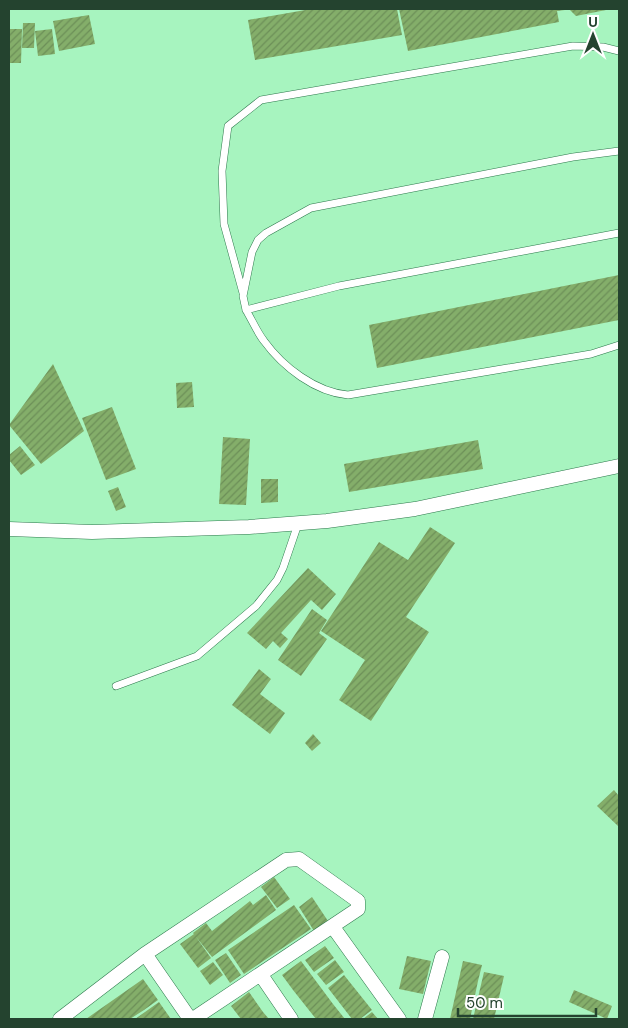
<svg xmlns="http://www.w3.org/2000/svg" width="628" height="1028" font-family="'DM Sans',sans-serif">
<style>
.building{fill:url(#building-hatch)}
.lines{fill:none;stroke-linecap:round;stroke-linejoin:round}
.service-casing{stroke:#2c784b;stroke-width:8}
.minor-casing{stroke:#2c784b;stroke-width:15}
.service{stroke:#fff;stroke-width:7}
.minor{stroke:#fff;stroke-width:14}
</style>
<defs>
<pattern id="building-hatch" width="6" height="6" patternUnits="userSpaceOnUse" patternTransform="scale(1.25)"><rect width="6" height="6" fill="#84ae6a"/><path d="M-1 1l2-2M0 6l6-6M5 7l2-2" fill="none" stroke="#6c8f58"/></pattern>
</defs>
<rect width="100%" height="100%" fill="#a7f4bf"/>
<path class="building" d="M 311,9 L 397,9 L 402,35 L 255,60 L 248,20 Z
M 399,9 L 565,9 L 565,10 L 557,11 L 559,22 L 408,51 Z
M 569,9 L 606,9 L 606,10 L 576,16 Z
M 89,15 L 95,44 L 59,51 L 53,21 Z
M 23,23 L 35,23 L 34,48 L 22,48 Z
M 9,29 L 22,29 L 21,63 L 9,63 Z
M 52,29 L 55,54 L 38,56 L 35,31 Z
M 619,275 L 619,320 L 377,368 L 369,325 Z
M 53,364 L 84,431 L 41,464 L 9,425 Z
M 192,382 L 194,407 L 177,408 L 176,383 Z
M 112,407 L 136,469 L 106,480 L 82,418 Z
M 223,437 L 250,439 L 246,505 L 219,504 Z
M 478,440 L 483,469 L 349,492 L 344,464 Z
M 20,446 L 35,465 L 21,475 L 9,460 L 9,455 Z
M 261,479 L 278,479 L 278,502 L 261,503 Z
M 118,487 L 126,507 L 116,511 L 108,491 Z
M 430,527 L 455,543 L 406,617 L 429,632 L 371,721 L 339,700 L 365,660 L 321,631 L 379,542 L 408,560 Z
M 308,568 L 336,594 L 322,610 L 311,600 L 281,633 L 288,639 L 280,648 L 273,641 L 266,649 L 247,633 Z
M 312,609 L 327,620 L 319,633 L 327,639 L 301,676 L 278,660 Z
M 259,669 L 271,679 L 260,694 L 285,713 L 270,734 L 232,705 Z
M 313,734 L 321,743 L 312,751 L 305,743 Z
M 614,790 L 619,796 L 618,826 L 597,806 Z
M 274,877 L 290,899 L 277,908 L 261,887 Z
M 266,895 L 276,910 L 212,957 L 193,933 L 206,923 L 212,931 L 250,901 L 253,905 Z
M 312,897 L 328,921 L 314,931 L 299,907 Z
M 294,905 L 311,929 L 244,974 L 228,950 Z
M 194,934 L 211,958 L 198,968 L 180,944 Z
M 325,946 L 334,958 L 314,972 L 305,960 Z
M 226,953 L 241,975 L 230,983 L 215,960 Z
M 407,956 L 431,961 L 423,994 L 399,989 Z
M 335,960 L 344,972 L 326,985 L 317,974 Z
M 301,961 L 333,1004 L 345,1019 L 316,1019 L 293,990 L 282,975 Z
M 463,961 L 482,965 L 478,981 L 470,1019 L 450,1019 Z
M 213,962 L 223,975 L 210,985 L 200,971 Z
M 484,972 L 504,976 L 494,1019 L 473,1019 Z
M 344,975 L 372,1010 L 360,1019 L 352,1019 L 328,988 Z
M 143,979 L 158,1000 L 144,1010 L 130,1019 L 86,1019 Z
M 574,990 L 612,1006 L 607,1019 L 569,1002 Z
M 249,992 L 263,1012 L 269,1019 L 241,1019 L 231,1006 Z
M 159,1002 L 171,1019 L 135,1019 L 145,1012 Z
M 372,1012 L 378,1019 L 363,1019 Z"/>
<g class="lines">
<g class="service-casing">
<path id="service" d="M 619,151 L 573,157 L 311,208 L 266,233 L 258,240 L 252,252 L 243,296 L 246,310 L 339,286 L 619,233
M 243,293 L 224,224 L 222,171 L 228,126 L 261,100 L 573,46 L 603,47 L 619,51
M 246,310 C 252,320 257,332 264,341 C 283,367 315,392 348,395 L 591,354 L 619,345
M 116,686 L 197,656 L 256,606 L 277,580 L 283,568 L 298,524"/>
</g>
<g class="minor-casing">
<path id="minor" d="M 9,529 L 92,532 L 249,527 L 327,521 L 415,509 L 619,466
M 333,927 L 399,1019
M 145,954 L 190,1019
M 261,975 L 291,1019
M 60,1019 L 145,954 L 286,860 L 299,859 L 358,901 L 358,909 L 193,1019
M 425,1019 L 442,957"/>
</g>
<use href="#service" class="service"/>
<use href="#minor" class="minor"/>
</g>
<rect width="628" height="1028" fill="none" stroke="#24432f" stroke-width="20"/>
<g transform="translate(593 35)" stroke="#ffffff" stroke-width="4" paint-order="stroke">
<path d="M0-4L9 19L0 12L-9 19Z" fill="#24432f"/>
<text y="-8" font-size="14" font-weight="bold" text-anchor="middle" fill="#24432f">U</text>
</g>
<path d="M458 1008v8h138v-8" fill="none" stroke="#24432f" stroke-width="2.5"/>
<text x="466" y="1008" font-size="15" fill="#24432f" stroke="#ffffff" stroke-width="4" paint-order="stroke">50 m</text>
</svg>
